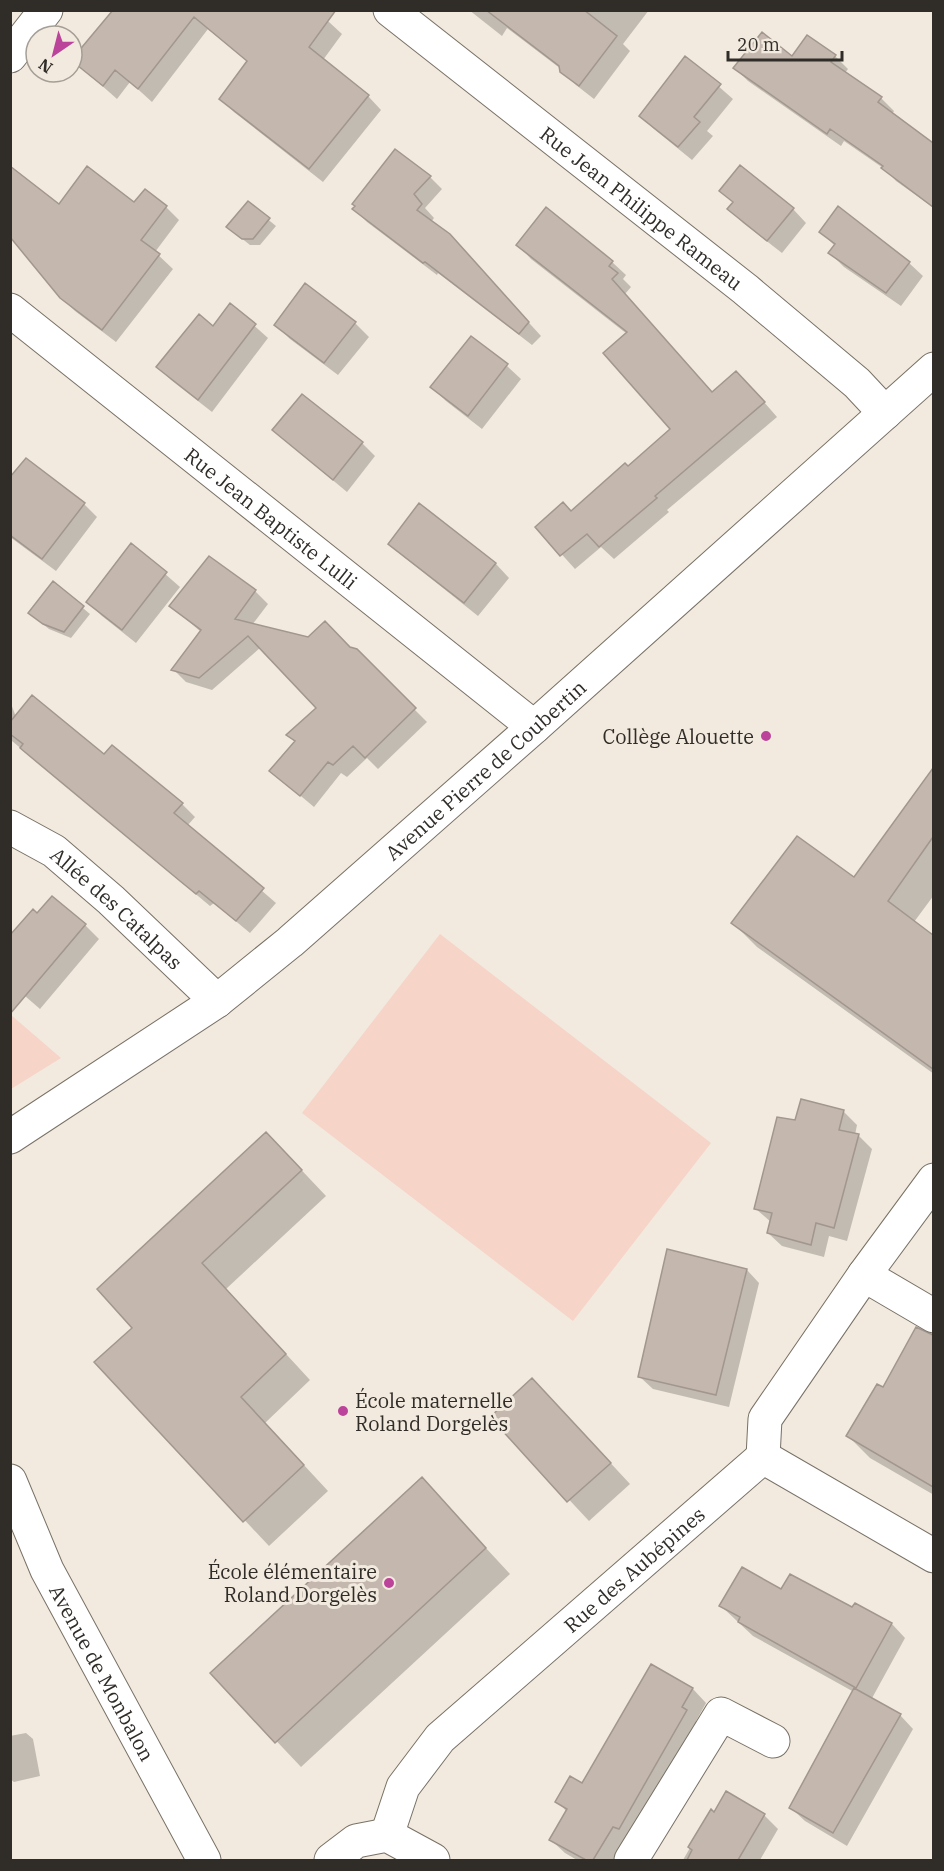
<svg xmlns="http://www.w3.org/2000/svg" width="944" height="1871" font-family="'IBM Plex Serif',serif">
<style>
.green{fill:#f6d4c8}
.shadow{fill:#0003}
.building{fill:#c3b7ae;stroke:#a2968e;stroke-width:1.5}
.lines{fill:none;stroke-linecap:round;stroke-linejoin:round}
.minor-casing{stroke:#787166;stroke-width:35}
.minor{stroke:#fff;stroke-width:33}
.poi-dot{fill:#bb449a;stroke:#f2eade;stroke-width:2}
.labels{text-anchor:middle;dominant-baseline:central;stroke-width:6;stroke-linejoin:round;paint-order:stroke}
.street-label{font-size:20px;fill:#302d29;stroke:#f2eade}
.poi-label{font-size:20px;fill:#302d29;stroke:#f2eade;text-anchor:end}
</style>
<rect width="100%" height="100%" fill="#f2eade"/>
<path class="green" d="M 440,934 L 711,1143 L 573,1321 L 302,1113 Z
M 11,1015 L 61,1058 L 11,1089 Z"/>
<path class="shadow" d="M 163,10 L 316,10 L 342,34 L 323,60 L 368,96 L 381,110 L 323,182 L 234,112 L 221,99 L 248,62 L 208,29 L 152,102 L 130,82 L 117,99 L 73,60 Z
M 469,10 L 649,10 L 623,44 L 630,51 L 594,99 L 576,85 L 561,69 L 507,28 L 502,36 Z
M 835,56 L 848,69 L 845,73 L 881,98 L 894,111 L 892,114 L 934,144 L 934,208 L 896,181 L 886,170 L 844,141 L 841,146 L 748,81 L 735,68 L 792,58 Z
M 686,58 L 733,99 L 707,131 L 713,136 L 692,160 L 654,129 L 641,116 Z
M 430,177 L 442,189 L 425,208 L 434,218 L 431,222 L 462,249 L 541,336 L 532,345 L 438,273 L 437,275 L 367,222 L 354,209 Z
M 721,191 L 793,209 L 806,223 L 782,253 L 743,223 L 729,209 L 734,203 Z
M 248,203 L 276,226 L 260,245 L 250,245 L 235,233 Z
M 134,204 L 166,207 L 179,220 L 155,252 L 173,269 L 116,342 L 75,311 L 61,297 Z
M 821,232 L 909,263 L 923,276 L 901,306 L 844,267 L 830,253 L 835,246 Z
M 518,245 L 612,262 L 626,275 L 623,279 L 631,287 L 625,294 L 713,393 L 750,386 L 777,417 L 667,510 L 669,512 L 614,559 L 601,547 L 575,569 L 537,527 L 571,513 L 628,468 L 672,429 L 627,334 L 531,259 Z
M 305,285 L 355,323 L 369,337 L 338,375 L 290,339 L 276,325 Z
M 231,305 L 268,338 L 212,412 L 171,380 L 158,367 L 213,328 Z
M 507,366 L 521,379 L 482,429 L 446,401 L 432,387 Z
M 302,396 L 362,443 L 375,456 L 347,492 L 288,443 L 274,430 Z
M 10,480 L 84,504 L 97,517 L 56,571 L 10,537 Z
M 420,505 L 496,564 L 509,578 L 478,616 L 404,557 L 390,544 Z
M 132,545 L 180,587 L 136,643 L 102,616 L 88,602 Z
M 209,558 L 255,591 L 268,604 L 252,625 L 356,651 L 427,722 L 378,769 L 367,758 L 347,777 L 341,773 L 314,807 L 271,771 L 296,743 L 288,735 L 318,708 L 261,647 L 212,690 L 186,682 L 173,669 L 201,632 L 171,606 Z
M 53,583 L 90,614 L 71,638 L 49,629 L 29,613 Z
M 10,701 L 16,717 L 104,757 L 182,804 L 195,817 L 187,826 L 276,903 L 250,933 L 214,903 L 210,906 L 12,741 L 10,742 Z
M 934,770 L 934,895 L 914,922 L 934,936 L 934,1074 L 757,947 L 733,923 L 854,879 Z
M 38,915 L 85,925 L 99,939 L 40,1009 L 10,983 Z
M 843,1111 L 857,1125 L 855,1135 L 858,1135 L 872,1149 L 847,1241 L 829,1236 L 824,1257 L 782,1246 L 768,1233 L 771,1222 L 756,1209 Z
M 291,1159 L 326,1196 L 226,1289 L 310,1380 L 265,1423 L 328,1491 L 269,1546 L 96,1362 L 134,1328 Z
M 747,1270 L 759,1283 L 729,1407 L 653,1389 L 640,1377 Z
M 916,1331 L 934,1341 L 934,1495 L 870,1458 L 848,1436 L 884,1389 Z
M 552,1400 L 630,1484 L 589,1521 L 492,1417 Z
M 422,1479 L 510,1574 L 301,1767 L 212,1673 Z
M 781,1591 L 853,1609 L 855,1605 L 892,1624 L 905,1638 L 871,1700 L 900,1715 L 913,1729 L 847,1846 L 805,1821 L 791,1808 L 854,1692 L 753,1636 L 721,1606 Z
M 652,1666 L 693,1689 L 706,1703 L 696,1721 L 700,1725 L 615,1860 L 577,1860 L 565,1853 L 551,1840 L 567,1812 L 557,1801 L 583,1785 Z
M 26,1733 L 33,1739 L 40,1776 L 14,1782 L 10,1779 L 10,1736 Z
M 711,1811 L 714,1814 L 764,1815 L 778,1829 L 760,1860 L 683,1860 Z"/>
<path class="building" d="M 113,10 L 336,10 L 309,47 L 369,95 L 309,169 L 219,99 L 247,61 L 194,17 L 138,89 L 115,70 L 103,86 L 72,61 L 72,59 Z
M 486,10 L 584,10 L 617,36 L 579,86 L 560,72 L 559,66 Z
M 762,32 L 792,56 L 807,35 L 836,55 L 831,62 L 882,97 L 878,102 L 933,143 L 933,207 L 881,168 L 883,166 L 830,129 L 827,134 L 733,68 Z
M 685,56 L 721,84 L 694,117 L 700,122 L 678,147 L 639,116 Z
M 395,149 L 431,176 L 414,194 L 422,204 L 417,210 L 450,234 L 529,322 L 519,334 L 425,262 L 423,263 L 352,209 L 355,206 L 352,204 Z
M 740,165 L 794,208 L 767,241 L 727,209 L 733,202 L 719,191 Z
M 10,166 L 59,204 L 87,166 L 134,202 L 145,189 L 167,206 L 141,240 L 160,254 L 102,330 L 60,298 L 10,237 Z
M 248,201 L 270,218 L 253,239 L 242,239 L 226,227 Z
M 838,206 L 910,262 L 886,293 L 828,253 L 835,244 L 819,232 Z
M 546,207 L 613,261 L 609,266 L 618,273 L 612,279 L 712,392 L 736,371 L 765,402 L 655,496 L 657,498 L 599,547 L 587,534 L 560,556 L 535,527 L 563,502 L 571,511 L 625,463 L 628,466 L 670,429 L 603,353 L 627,332 L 516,245 Z
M 305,283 L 356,322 L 324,363 L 274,325 Z
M 230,303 L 256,324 L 198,400 L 156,367 L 199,314 L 213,326 Z
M 471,336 L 508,364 L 468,416 L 430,387 Z
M 302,394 L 363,442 L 333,480 L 272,430 Z
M 26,458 L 85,503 L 42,559 L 10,535 L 10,477 Z
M 419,503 L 496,563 L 464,603 L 388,544 Z
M 131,543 L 167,572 L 122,630 L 86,602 Z
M 209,556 L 256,590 L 235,619 L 308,637 L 325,621 L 350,647 L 357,649 L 416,708 L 365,758 L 353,746 L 333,765 L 328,762 L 300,796 L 269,771 L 295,741 L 286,735 L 316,708 L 248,636 L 199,678 L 171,670 L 201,630 L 169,606 Z
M 53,581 L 84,606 L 64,632 L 43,624 L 28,613 Z
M 32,695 L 104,754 L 112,745 L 183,803 L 174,813 L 264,888 L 236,921 L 199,891 L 196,894 L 180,881 L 20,748 L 23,744 L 10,734 L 10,722 Z
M 933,768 L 933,837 L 888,901 L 933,935 L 933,1069 L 731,923 L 797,836 L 854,877 Z
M 52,896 L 86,924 L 10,1014 L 10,935 L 33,909 L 37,913 Z
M 801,1099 L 844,1110 L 839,1130 L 859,1134 L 834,1228 L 816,1223 L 811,1245 L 767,1233 L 772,1213 L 754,1209 L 777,1117 L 795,1120 Z
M 266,1132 L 302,1170 L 202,1263 L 286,1354 L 241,1397 L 304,1465 L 243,1522 L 94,1362 L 132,1328 L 97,1289 Z
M 667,1249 L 747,1269 L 716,1395 L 638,1377 Z
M 916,1327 L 933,1335 L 933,1487 L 846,1436 L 877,1384 L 883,1387 Z
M 532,1378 L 611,1463 L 567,1502 L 490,1417 Z
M 422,1477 L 486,1548 L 275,1743 L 210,1673 Z
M 742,1567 L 781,1589 L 790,1574 L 852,1607 L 855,1603 L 892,1623 L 856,1688 L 738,1622 L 740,1617 L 719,1606 Z
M 651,1664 L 693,1688 L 682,1707 L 687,1710 L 619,1829 L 613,1827 L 593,1860 L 586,1860 L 549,1840 L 567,1809 L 555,1802 L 570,1776 L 582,1783 Z
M 854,1688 L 901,1714 L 833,1833 L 789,1808 Z
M 726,1791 L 765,1814 L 738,1860 L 687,1860 L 692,1850 L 688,1847 L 711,1809 L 714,1812 Z"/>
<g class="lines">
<g class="minor-casing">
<g id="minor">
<path id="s1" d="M 390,10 L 745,289 L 857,383 L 885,413"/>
<path d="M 10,56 L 46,10"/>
<path id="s2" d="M 10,310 L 534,727"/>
<path id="s3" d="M 10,827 L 54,851 L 111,900 L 217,1001"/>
<path id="s4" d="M 10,1137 L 217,1001 L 290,942 L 534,727 L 934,369"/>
<path d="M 864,1275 L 934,1180"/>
<path d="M 763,1457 L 765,1419 L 864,1275 L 934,1316"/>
<path id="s5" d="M 10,1481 L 47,1570 L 204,1860"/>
<path id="s6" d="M 387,1835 L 403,1787 L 440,1738 L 763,1457 L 934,1556"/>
<path d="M 331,1860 L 356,1841 L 387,1835 L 433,1860"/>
<path d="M 631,1860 L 721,1714 L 773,1741"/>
</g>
</g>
<use href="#minor" class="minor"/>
</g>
<g class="poi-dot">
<circle cx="766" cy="736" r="6"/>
<circle cx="343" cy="1411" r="6"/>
<circle cx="389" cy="1583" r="6"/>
</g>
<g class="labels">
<g class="street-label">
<text stroke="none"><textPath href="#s1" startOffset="320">Rue Jean Philippe Rameau</textPath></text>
<text stroke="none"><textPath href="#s2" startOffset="334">Rue Jean Baptiste Lulli</textPath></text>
<text stroke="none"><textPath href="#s4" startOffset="602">Avenue Pierre de Coubertin</textPath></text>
<text stroke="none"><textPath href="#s3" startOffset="135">Allée des Catalpas</textPath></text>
<text stroke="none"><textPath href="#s6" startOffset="369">Rue des Aubépines</textPath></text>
<text stroke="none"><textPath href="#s5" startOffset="213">Avenue de Monbalon</textPath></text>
</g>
<g class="poi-label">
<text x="754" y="736">Collège Alouette</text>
<text x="355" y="1400" text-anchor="start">École maternelle<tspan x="355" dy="23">Roland Dorgelès</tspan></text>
<text x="377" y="1571">École élémentaire<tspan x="377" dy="23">Roland Dorgelès</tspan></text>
</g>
</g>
<rect width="944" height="1871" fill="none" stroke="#302d29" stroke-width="24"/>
<g transform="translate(54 54) rotate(215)"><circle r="28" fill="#f2eade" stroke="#a49e96" stroke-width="1.5"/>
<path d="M0-4.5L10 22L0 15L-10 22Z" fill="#bb449a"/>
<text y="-9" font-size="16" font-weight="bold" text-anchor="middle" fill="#302d29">N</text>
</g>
<path d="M728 51v9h114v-9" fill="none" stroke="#302d29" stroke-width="3"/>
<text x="737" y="51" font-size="18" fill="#302d29" stroke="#f2eade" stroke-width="4.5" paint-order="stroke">20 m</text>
</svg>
